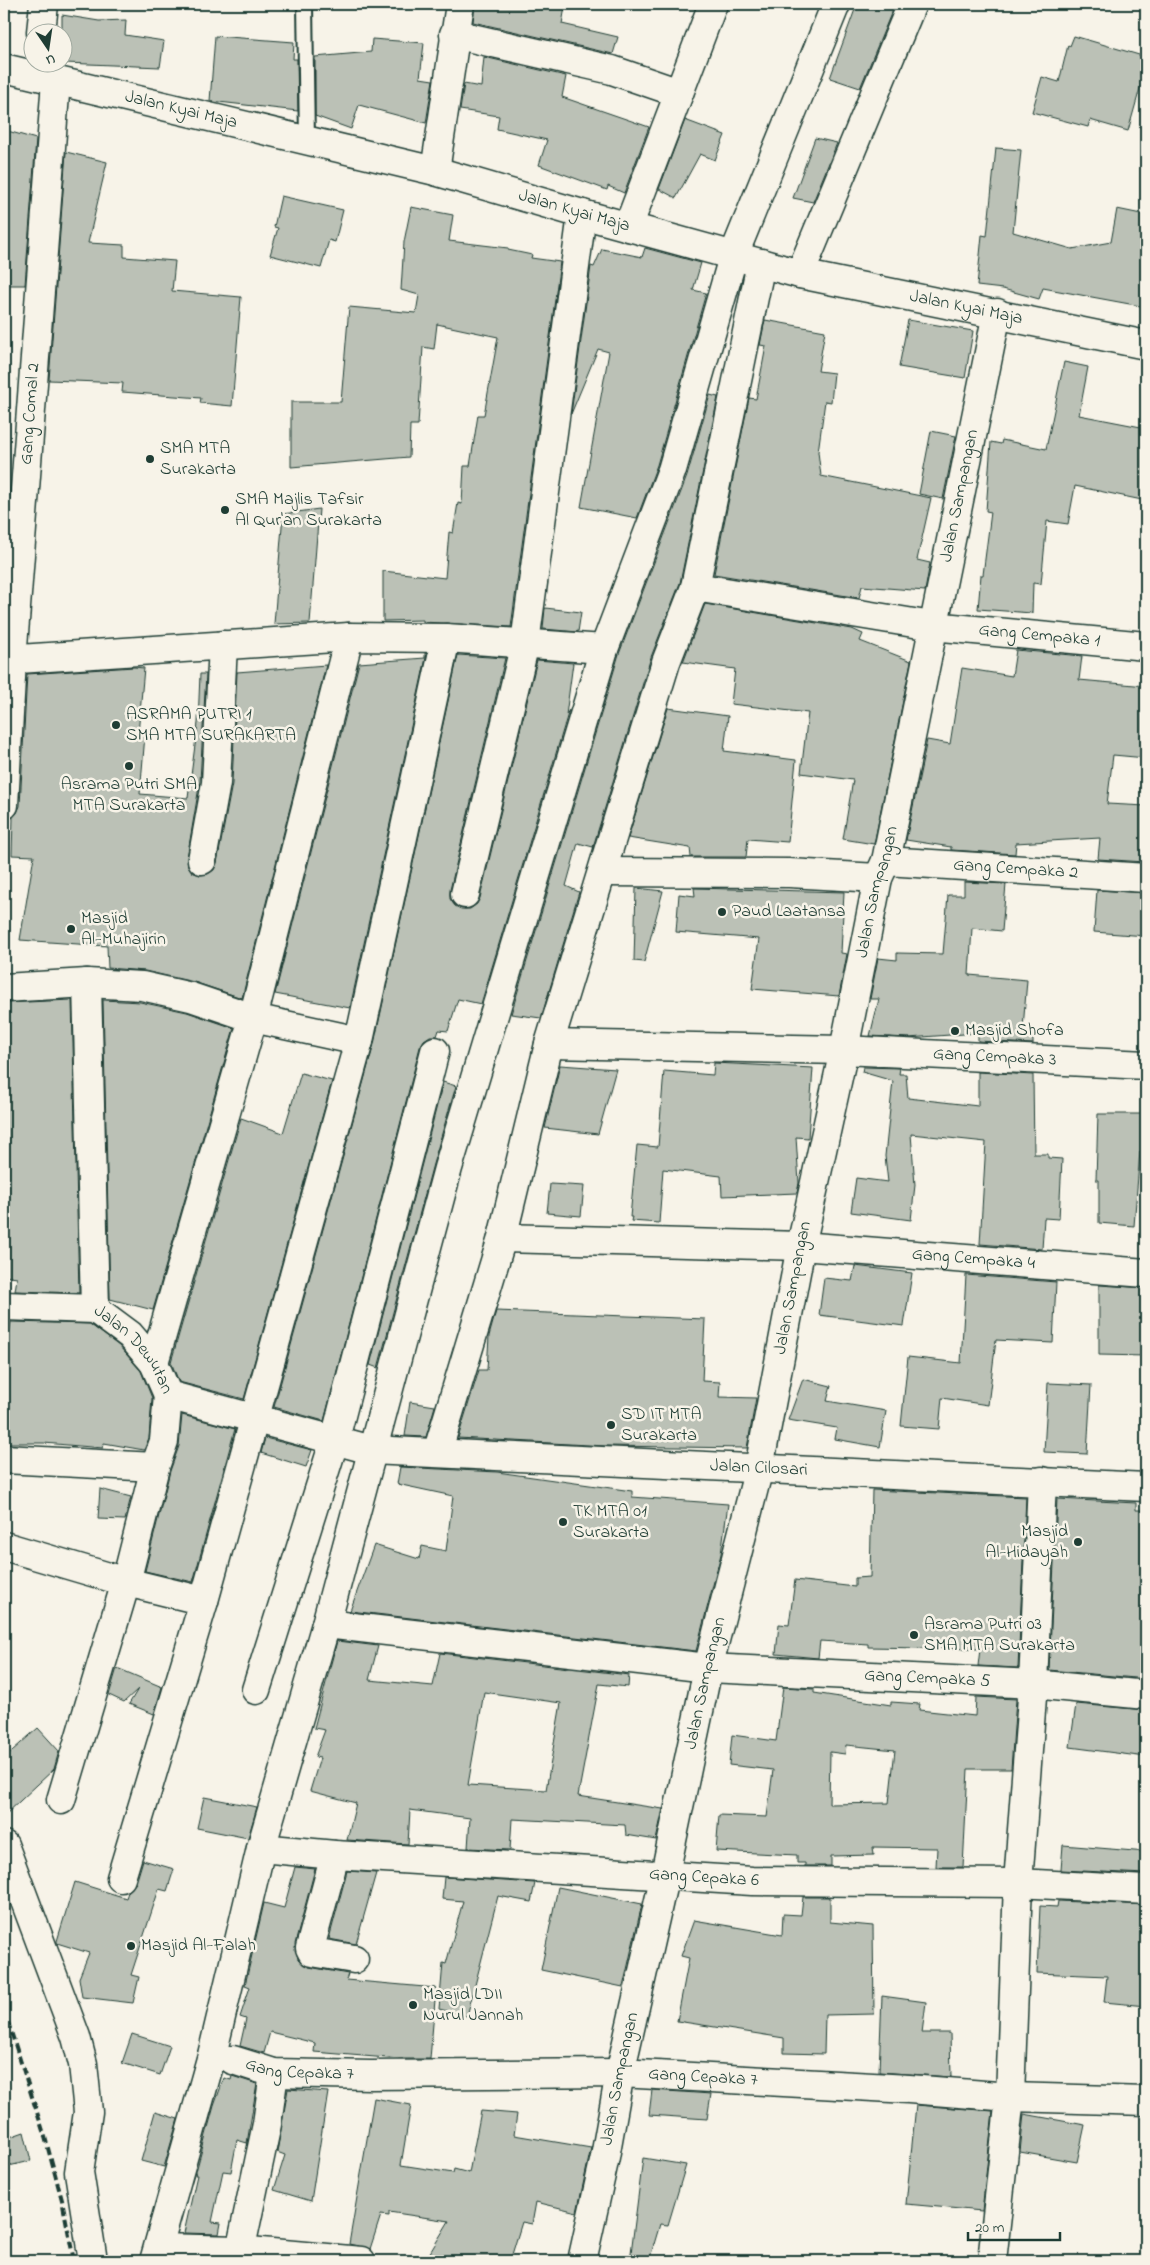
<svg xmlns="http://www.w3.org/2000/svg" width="1150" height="2265" font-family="'Indie Flower',sans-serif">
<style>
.building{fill:#bbc1b6;stroke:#1f3d34;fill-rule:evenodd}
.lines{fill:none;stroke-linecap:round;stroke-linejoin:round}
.lane-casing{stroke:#1f3d34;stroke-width:18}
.street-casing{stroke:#1f3d34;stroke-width:31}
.secondary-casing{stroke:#1f3d34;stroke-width:31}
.lane{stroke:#f7f3e8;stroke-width:14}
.street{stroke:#f7f3e8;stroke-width:28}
.secondary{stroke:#f7f3e8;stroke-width:28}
.rail{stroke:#1f3d34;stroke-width:4;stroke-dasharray:8 4;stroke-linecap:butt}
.poi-dot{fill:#1f3d34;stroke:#f7f3e8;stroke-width:2}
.labels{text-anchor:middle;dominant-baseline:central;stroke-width:5;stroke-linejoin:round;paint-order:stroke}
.street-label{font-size:18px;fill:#1f3d34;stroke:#f7f3e8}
.poi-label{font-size:18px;fill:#1f3d34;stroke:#f7f3e8;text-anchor:start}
</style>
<rect width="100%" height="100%" fill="#f7f3e8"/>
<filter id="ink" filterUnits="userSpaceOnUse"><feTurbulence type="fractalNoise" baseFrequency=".02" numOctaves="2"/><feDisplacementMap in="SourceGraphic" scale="10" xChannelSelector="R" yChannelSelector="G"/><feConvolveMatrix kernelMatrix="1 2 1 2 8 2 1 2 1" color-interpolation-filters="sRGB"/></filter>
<g filter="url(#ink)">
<path class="building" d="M 475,4 L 549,4 L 565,7 L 562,24 L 618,37 L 613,54 L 473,22 Z
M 857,4 L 895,4 L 860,88 L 830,78 Z
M 62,15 L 99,21 L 126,20 L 125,35 L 164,41 L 160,67 L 65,63 L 66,47 L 62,47 Z
M 215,36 L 294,42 L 293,59 L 297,59 L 298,111 L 210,101 Z
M 1074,36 L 1146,57 L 1146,67 L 1128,131 L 1090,120 L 1088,127 L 1032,112 L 1042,77 L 1059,82 L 1068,45 L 1070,46 Z
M 372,39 L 424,43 L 420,78 L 433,80 L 426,123 L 359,105 L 351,129 L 315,116 L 315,57 L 371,52 Z
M 484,57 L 566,76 L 562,97 L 649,127 L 624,193 L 608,186 L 607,190 L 539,165 L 547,140 L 497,129 L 499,116 L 460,110 L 464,84 L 481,87 Z
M 685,120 L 725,135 L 715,160 L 700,154 L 676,198 L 659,189 Z
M 4,130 L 36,139 L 25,285 L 4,285 Z
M 815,138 L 837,143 L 813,202 L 793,198 Z
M 996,148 L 1021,150 L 1013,232 L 1072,249 L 1111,242 L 1117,209 L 1146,215 L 1146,307 L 1043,288 L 1039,299 L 1003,289 L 977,286 L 982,235 L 987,236 Z
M 66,152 L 107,162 L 88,243 L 124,245 L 124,257 L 175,261 L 172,291 L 241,297 L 232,406 L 200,403 L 201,398 L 122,392 L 123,383 L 49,380 Z
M 281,196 L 343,210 L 335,242 L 329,240 L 321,268 L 270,255 L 278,228 L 274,227 Z
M 411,207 L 453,215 L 449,241 L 508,248 L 508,250 L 532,255 L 531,258 L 560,262 L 511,627 L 423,622 L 423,620 L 383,621 L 383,571 L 445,578 L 449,532 L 453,533 L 458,503 L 462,504 L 464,466 L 470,466 L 478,415 L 484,415 L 498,337 L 437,324 L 434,349 L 423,347 L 418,425 L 410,425 L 409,457 L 291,467 L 291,402 L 341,402 L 349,307 L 416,313 L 419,295 L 401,290 L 404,242 Z
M 645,248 L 701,263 L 693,290 L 706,293 L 657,465 L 637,518 L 581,507 L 609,352 L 598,349 L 571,414 L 591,266 L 594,267 L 602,249 L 642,257 Z
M 765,320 L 825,331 L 818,371 L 834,373 L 831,402 L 825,401 L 818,452 L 821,476 L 931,498 L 917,560 L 930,563 L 925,591 L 862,586 L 859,598 L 714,574 L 749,398 L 756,399 L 766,346 L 760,345 Z
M 908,320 L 973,331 L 965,378 L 899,367 Z
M 1064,362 L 1088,367 L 1079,415 L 1146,428 L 1146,476 L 1142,500 L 1075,486 L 1068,524 L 1047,521 L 1041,584 L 1033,583 L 1032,613 L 978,609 L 981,575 L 983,575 L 991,512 L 986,511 L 991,442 L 1001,444 L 1002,440 L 1046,449 Z
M 710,395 L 718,397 L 680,583 L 651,657 L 593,847 L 578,843 L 566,886 L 579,892 L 541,1018 L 511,1014 L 619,654 L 687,476 Z
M 931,431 L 956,436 L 943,499 L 919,494 Z
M 319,509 L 310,623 L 274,624 L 283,514 Z
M 705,604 L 852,629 L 863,634 L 860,641 L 911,661 L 874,844 L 843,839 L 853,780 L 801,773 L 808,713 L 731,704 L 735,669 L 683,662 Z
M 545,608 L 581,612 L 578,632 L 543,629 Z
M 1016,650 L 1082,656 L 1079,680 L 1146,686 L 1146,758 L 1113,755 L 1107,804 L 1146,806 L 1145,862 L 1098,859 L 1100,838 L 1016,843 L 1015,854 L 951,850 L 951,847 L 906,840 L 927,740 L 950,744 L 962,668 L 1012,676 Z
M 425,653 L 427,653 L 350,1008 L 275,994 L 359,663 L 425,658 Z
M 458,655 L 505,658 L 450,890 L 450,899 L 455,906 L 461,909 L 470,909 L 477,904 L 480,898 L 537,660 L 573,663 L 566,715 L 569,710 L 481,1004 L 458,999 L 448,1031 L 439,1030 L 437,1036 L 430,1036 L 424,1040 L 420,1047 L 324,1421 L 274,1407 L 374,1044 Z
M 326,665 L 242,998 L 194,982 L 145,971 L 108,968 L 107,946 L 20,940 L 34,856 L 12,855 L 13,817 L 17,813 L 20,806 L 27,674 L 134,667 L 144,668 L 138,734 L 145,735 L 140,794 L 188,798 L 198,723 L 200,674 L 206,674 L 200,781 L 187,858 L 188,866 L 192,872 L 200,875 L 208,874 L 214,870 L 217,863 L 232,784 L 237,672 Z
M 668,708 L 728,716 L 724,751 L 796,760 L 788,842 L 748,839 L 746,857 L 691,857 L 690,848 L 628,838 Z
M 964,882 L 1006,884 L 1002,931 L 972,928 L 969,975 L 1027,980 L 1023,1028 L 1033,1029 L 1033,1044 L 978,1041 L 978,1033 L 908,1038 L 870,1036 L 879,999 L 870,999 L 878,958 L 897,960 L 897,953 L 943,954 L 948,895 L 964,895 Z
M 636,888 L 663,891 L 644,962 L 634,961 Z
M 694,888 L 844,892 L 841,953 L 847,954 L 839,996 L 752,989 L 759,939 L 676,932 L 679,894 L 695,896 Z
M 1097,890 L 1146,893 L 1146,936 L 1094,932 Z
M 72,1000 L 79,1293 L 15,1291 L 17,1278 L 4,1276 L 4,1003 Z
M 103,1000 L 140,1002 L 187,1012 L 234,1028 L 153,1310 L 110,1299 Z
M 714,1063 L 813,1068 L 808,1138 L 796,1137 L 799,1183 L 797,1193 L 722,1196 L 721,1176 L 663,1169 L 659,1223 L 631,1221 L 632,1217 L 630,1217 L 637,1145 L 658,1147 L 664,1071 L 713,1075 Z
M 560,1065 L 616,1069 L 598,1134 L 545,1128 Z
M 863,1067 L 900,1068 L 899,1074 L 906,1074 L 908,1098 L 978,1106 L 978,1072 L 1033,1075 L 1034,1154 L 1048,1154 L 1048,1158 L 1062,1159 L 1059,1219 L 1044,1218 L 1042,1249 L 980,1244 L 986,1142 L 911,1134 L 915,1185 L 911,1220 L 851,1212 L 856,1178 L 888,1182 L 885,1156 L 893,1081 L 862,1072 Z
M 301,1073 L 332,1081 L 244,1399 L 179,1382 L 171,1362 L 241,1118 L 283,1133 Z
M 443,1082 L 456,1086 L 433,1164 L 378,1368 L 370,1365 Z
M 1098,1114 L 1146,1114 L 1146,1151 L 1140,1151 L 1134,1226 L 1099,1223 L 1099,1180 L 1096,1180 Z
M 550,1184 L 584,1186 L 581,1216 L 547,1213 Z
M 855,1266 L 912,1273 L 904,1326 L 819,1315 L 824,1278 L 852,1281 Z
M 966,1275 L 1056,1282 L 1053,1343 L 996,1340 L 988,1405 L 942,1398 L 939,1429 L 901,1426 L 908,1357 L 961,1363 Z
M 1099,1285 L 1146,1288 L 1146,1356 L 1099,1355 Z
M 496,1311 L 705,1319 L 702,1381 L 720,1382 L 719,1397 L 756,1398 L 747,1448 L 606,1446 L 458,1438 L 479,1370 L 487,1370 L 489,1336 Z
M 11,1322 L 90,1324 L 119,1346 L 141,1371 L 152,1398 L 149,1438 L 144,1450 L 104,1443 L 103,1448 L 44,1443 L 4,1443 L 4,1369 Z
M 803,1379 L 831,1386 L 827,1401 L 886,1411 L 880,1447 L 835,1439 L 837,1428 L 788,1420 Z
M 1048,1383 L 1091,1385 L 1087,1454 L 1044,1452 Z
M 410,1402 L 435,1406 L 426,1437 L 405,1436 Z
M 182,1415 L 235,1429 L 193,1582 L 145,1571 L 170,1471 L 179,1446 Z
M 265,1438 L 312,1450 L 306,1467 L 261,1453 Z
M 400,1467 L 497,1472 L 632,1491 L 632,1497 L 728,1504 L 721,1554 L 696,1651 L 350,1611 L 374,1545 L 419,1559 L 422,1546 L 446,1551 L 453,1496 L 397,1484 Z
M 100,1489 L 131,1497 L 125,1520 L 98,1519 Z
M 872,1490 L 1026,1497 L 1018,1668 L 978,1666 L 980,1649 L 868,1647 L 868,1644 L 820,1641 L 818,1658 L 776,1654 L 779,1624 L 789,1625 L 795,1580 L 855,1587 L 855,1578 L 870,1577 Z
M 1057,1499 L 1136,1503 L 1136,1510 L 1146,1510 L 1146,1679 L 1049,1670 Z
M 337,1641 L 378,1646 L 369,1680 L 433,1686 L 440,1653 L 629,1675 L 628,1687 L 599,1684 L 578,1796 L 663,1809 L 656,1840 L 626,1835 L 625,1825 L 512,1819 L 510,1850 L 468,1848 L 470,1818 L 410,1810 L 408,1844 L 347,1840 L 356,1803 L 310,1791 L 320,1758 L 315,1757 L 325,1730 L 314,1728 ZM 484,1692 L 561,1703 L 546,1790 L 468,1785 Z
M 117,1668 L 162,1687 L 154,1714 L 129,1704 L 138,1689 L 124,1702 L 109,1695 Z
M 783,1687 L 814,1689 L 814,1693 L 891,1705 L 891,1702 L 920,1704 L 919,1710 L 975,1716 L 976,1697 L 1016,1699 L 1011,1769 L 968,1769 L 963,1867 L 936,1867 L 937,1848 L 873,1847 L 874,1855 L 831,1856 L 831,1866 L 805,1866 L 805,1863 L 797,1863 L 797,1855 L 716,1851 L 719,1815 L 767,1817 L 773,1770 L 729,1765 L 732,1735 L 776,1741 ZM 846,1745 L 895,1750 L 889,1803 L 829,1804 L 830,1752 L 845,1754 Z
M 1076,1704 L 1146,1710 L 1146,1757 L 1070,1747 Z
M 38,1728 L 59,1751 L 54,1769 L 4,1816 L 4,1758 Z
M 204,1797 L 257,1807 L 248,1838 L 197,1828 Z
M 1063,1845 L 1146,1852 L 1146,1874 L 1061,1870 Z
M 143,1860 L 174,1869 L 167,1891 L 159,1889 L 131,1975 L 139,1977 L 133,2003 L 82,1997 L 79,1978 L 89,1953 L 57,1943 L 57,1941 L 75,1882 L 126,1898 L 128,1892 L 136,1883 Z
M 295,1867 L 315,1869 L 295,1944 L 298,1959 L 309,1967 L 348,1974 L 346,1980 L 436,1988 L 430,2059 L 400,2059 L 314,2052 L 315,2043 L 270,2032 L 264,2053 L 240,2046 L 246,2019 L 240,2017 L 250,1987 L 245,1985 L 264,1903 L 284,1908 Z
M 347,1871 L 376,1873 L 356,1944 L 329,1939 Z
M 444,1877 L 535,1883 L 531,1902 L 498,1896 L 467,2016 L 439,2009 L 443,1963 L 446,1964 L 463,1901 L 442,1899 Z
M 558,1887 L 642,1904 L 623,1987 L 541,1970 Z
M 803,1897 L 830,1897 L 830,1922 L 873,1926 L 874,2014 L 825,2015 L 824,2054 L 784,2053 L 784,2038 L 677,2021 L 689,1958 L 681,1956 L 694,1920 L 782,1935 L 783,1914 L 801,1915 Z
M 1058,1901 L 1146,1905 L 1146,2006 L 1104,2002 L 1107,1976 L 1037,1973 L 1040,1906 L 1057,1907 Z
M 882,1996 L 926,2002 L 922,2033 L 950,2033 L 951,2077 L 879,2072 Z
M 132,2034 L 170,2046 L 160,2075 L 122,2063 Z
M 232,2076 L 257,2084 L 247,2143 L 237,2140 L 231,2172 L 223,2171 L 212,2222 L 221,2223 L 219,2234 L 184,2233 L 197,2175 L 195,2175 L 214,2106 L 224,2078 L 231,2080 Z
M 288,2089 L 328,2092 L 311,2201 L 274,2190 L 285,2155 L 277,2152 Z
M 652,2090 L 711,2094 L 707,2119 L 649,2115 Z
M 374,2098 L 411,2105 L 401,2165 L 453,2173 L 454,2169 L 469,2173 L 481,2111 L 517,2114 L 514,2135 L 591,2148 L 577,2212 L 536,2202 L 532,2224 L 522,2222 L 510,2261 L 453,2261 L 428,2256 L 449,2221 L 389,2212 L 389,2216 L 381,2215 L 370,2249 L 349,2244 Z
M 916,2105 L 993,2111 L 982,2211 L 906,2204 Z
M 155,2112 L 178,2119 L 164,2167 L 141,2161 Z
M 1024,2114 L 1085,2125 L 1077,2162 L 1020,2152 Z
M 24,2132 L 31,2161 L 4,2167 L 4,2139 Z
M 643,2158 L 686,2165 L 668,2225 L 660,2224 L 649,2261 L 630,2261 Z"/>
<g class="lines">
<g class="lane-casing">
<path id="lane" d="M 305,4 L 307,141"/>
</g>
<g class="street-casing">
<g id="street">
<path d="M 41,32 L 44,4"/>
<path d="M 454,34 L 612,70 L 679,93"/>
<path d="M 628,227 L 713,4"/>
<path d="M 800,274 L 912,4"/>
<path id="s1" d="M 695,587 L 932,626 L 1146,646"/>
<path d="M 4,660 L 349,637 L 446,638 L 604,649"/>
<path id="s2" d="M 4,805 L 12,660 L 56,81"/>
<path d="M 202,860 L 216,783 L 223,645"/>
<path id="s3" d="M 886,861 L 1146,878"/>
<path d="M 603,872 L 789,873 L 878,878"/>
<path d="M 465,894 L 525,643 L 582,214"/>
<path d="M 87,983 L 95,1309"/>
<path d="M 4,988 L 87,983 L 142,986 L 191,997 L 253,1018 L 359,1041"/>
<path id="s4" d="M 549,1044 L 844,1050 L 1146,1065"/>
<path id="s5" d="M 502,1238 L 801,1246 L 1146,1273"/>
<path id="s6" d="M 4,1306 L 95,1309 L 130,1335 L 154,1363 L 168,1395 L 371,1450 L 1146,1487"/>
<path d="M 154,1363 L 253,1018 L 349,637"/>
<path d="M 437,1453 L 502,1238 L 549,1044 L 666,662 L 695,587 L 761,263"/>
<path d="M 4,1459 L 155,1467"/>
<path d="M 4,1546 L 126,1582 L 204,1601"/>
<path id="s7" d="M 326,1624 L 708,1668 L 1033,1684 L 1146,1695"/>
<path d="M 256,1690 L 335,1439 L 435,1051"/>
<path d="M 61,1800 L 126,1582 L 155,1467 L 164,1441 L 168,1395"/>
<path d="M 4,1845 L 76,2037 L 83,2064 L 88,2112 L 79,2172 L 93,2261"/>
<path id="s8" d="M 261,1848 L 335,1855 L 752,1881 L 1018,1883 L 1146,1890"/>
<path d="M 335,1855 L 310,1948 L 312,1952 L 354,1959"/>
<path d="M 121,1878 L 204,1601 L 359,1041 L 446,638"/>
<path id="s9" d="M 233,2060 L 274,2073 L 371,2075 L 620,2073 L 909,2089 L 1010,2097 L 1146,2101"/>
<path d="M 159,2248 L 240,2250 L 361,2261"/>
<path d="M 154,2261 L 212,2055 L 261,1848 L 326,1624 L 448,1168 L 604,649 L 672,470 L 733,257 L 836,4"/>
<path d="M 238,2261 L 267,2124 L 274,2073"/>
<path id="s10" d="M 582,2261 L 605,2157 L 620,2073 L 665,1874 L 708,1668 L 759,1468 L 801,1246 L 844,1050 L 878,878 L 886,861 L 997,313"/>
<path d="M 992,2261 L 1010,2097 L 1018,1883 L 1033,1684 L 1042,1481"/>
</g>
</g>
<g class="secondary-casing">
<g id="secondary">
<path id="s11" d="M 4,68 L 435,171 L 582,214 L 800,274 L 1146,345"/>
<path d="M 435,171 L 460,4"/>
</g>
</g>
<use href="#lane" class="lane"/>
<use href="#street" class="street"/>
<use href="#secondary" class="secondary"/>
<path class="rail" d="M 4,2010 L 45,2137 L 62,2200 L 74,2261"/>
</g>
</g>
<g class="poi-dot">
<circle cx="150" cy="459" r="5"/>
<circle cx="225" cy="510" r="5"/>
<circle cx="116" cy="725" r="5"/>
<circle cx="129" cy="766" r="5"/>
<circle cx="722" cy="912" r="5"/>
<circle cx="71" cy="929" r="5"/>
<circle cx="955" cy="1031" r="5"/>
<circle cx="611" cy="1425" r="5"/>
<circle cx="563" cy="1522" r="5"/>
<circle cx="1078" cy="1542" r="5"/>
<circle cx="914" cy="1635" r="5"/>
<circle cx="131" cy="1946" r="5"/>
<circle cx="413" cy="2005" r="5"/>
</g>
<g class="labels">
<g class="street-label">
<text stroke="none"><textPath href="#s11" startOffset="182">Jalan Kyai Maja</textPath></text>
<text stroke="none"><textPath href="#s11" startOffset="588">Jalan Kyai Maja</textPath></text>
<text stroke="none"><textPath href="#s11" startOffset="992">Jalan Kyai Maja</textPath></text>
<text stroke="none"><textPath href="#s2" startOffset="392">Gang Comal 2</textPath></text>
<text stroke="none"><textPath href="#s10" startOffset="1806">Jalan Sampangan</textPath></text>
<text stroke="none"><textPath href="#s1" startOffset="348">Gang Cempaka 1</textPath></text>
<text stroke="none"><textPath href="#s3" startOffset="130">Gang Cempaka 2</textPath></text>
<text stroke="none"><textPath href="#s10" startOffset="1401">Jalan Sampangan</textPath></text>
<text stroke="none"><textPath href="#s4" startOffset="446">Gang Cempaka 3</textPath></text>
<text stroke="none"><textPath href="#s5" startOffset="472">Gang Cempaka 4</textPath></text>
<text stroke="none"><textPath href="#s10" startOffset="996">Jalan Sampangan</textPath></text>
<text stroke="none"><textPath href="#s6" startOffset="148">Jalan Dewutan</textPath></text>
<text stroke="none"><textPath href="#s6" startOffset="805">Jalan Cilosari</textPath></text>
<text stroke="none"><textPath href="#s7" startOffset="604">Gang Cempaka 5</textPath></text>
<text stroke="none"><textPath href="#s10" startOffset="591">Jalan Sampangan</textPath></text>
<text stroke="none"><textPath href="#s8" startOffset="444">Gang Cepaka 6</textPath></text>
<text stroke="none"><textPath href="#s9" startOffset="68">Gang Cepaka 7</textPath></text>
<text stroke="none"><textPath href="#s9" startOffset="472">Gang Cepaka 7</textPath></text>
<text stroke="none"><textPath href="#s10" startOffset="186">Jalan Sampangan</textPath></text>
</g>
<g class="poi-label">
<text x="160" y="449">SMA MTA<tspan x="160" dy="21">Surakarta</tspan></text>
<text x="235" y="500">SMA Majlis Tafsir<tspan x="235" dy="21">Al Qur'an Surakarta</tspan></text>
<text x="126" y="715">ASRAMA PUTRI 1<tspan x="126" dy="21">SMA MTA SURAKARTA</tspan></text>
<text x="129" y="785" text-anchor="middle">Asrama Putri SMA<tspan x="129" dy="21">MTA Surakarta</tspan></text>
<text x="732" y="912">Paud Laatansa</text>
<text x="81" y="919">Masjid<tspan x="81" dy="21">Al-Muhajirin</tspan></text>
<text x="965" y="1031">Masjid Shofa</text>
<text x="621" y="1415">SD IT MTA<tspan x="621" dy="21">Surakarta</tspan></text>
<text x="573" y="1512">TK MTA 01<tspan x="573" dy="21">Surakarta</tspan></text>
<text x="1068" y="1532" text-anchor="end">Masjid<tspan x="1068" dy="21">Al-Hidayah</tspan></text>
<text x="924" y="1625">Asrama Putri 03<tspan x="924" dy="21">SMA MTA Surakarta</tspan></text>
<text x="141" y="1946">Masjid Al-Falah</text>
<text x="423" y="1995">Masjid LDII<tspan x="423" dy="21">Nurul Jannah</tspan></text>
</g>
</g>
<rect width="1150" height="2265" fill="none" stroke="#f7f3e8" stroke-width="20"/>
<rect x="10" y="10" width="1130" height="2245" fill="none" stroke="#1f3d34" stroke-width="2" filter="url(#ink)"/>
<g transform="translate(48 48) rotate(167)"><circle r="24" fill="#f7f3e8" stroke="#a1aaa0"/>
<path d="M0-4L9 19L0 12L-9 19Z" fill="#1f3d34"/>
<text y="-8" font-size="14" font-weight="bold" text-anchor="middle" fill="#1f3d34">U</text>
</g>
<path d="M968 2232v8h92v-8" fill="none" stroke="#1f3d34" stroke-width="2.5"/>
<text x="975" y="2232" font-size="15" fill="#1f3d34" stroke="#f7f3e8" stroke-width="4" paint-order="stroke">20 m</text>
</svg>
